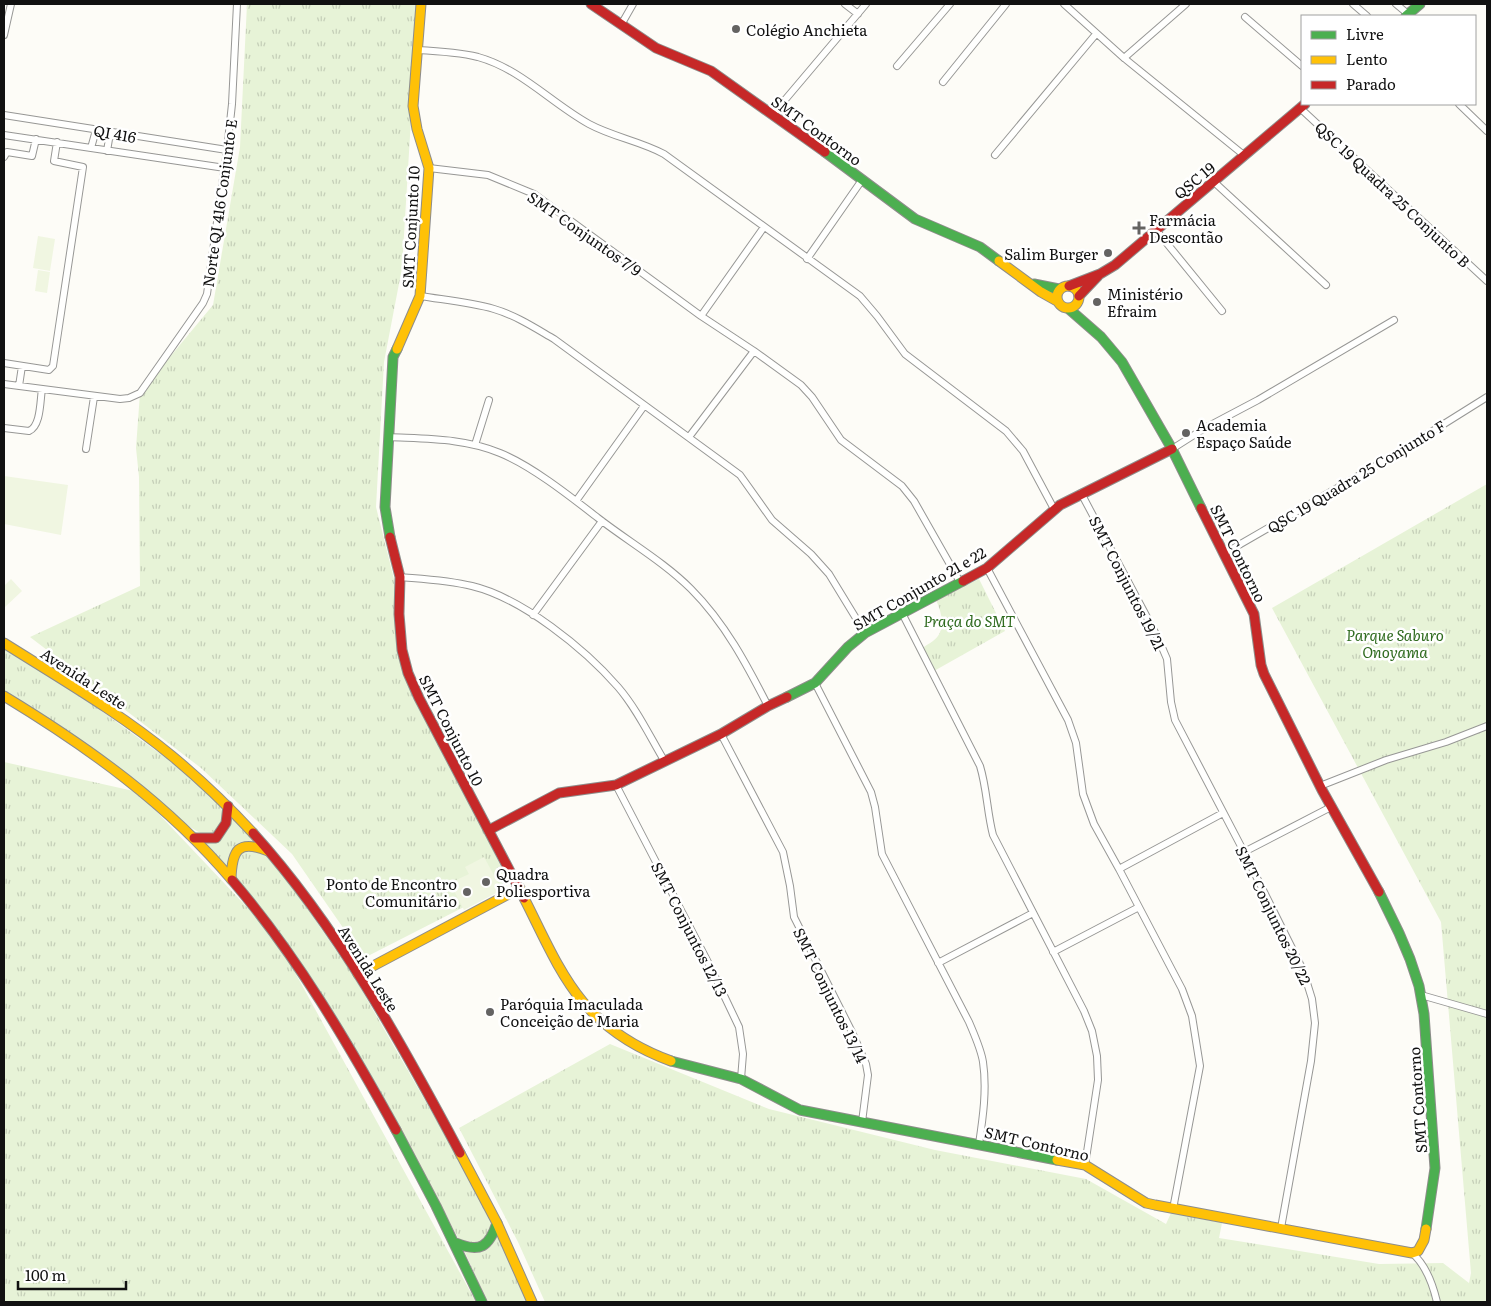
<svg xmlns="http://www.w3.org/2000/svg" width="1491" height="1306" font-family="Literata,serif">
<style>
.grass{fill:url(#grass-tufts)}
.pitch{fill:#f0f6e1}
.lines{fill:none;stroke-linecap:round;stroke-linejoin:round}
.street-casing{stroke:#979795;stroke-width:8}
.fast-casing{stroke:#8e8d8b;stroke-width:11}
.slow-casing{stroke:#8e8d8b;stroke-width:11}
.jam-casing{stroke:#8e8d8b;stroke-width:11}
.street{stroke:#fffffe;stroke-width:6}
.fast{stroke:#4caf50;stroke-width:9}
.slow{stroke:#ffc107;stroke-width:9}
.jam{stroke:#c62828;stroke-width:9}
.poi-dot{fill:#646362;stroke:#fff;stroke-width:2}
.labels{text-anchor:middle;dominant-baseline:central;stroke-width:5;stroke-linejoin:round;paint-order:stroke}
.poi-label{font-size:15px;fill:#111;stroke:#fff;text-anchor:start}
.street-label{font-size:15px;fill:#111;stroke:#fff}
.park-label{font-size:15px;font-style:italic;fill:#2f6b1f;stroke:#fff}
</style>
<defs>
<pattern id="grass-tufts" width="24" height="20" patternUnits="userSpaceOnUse" patternTransform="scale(1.25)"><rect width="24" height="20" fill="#e7f3d7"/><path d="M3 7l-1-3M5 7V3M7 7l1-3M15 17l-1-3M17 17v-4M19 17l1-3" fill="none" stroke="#c5cfb8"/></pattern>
</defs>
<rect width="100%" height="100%" fill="#fdfcf7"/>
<path class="grass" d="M 247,4 L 418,4 L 402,268 L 384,362 L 376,507 L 394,579 L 398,649 L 509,884 L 364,958 L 292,854 L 201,768 L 30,637 L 140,586 L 139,477 L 136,448 L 140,393 L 213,305 L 240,147 Z
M 1487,484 L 1487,1302 L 545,1302 L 518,1242 L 459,1128 L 610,1044 L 769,1109 L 935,1150 L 1086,1179 L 1166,1224 L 1171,1213 L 1222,1223 L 1219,1238 L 1379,1264 L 1443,1263 L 1469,1283 L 1471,1273 L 1441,922 L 1272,608 Z
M 979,579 L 1005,631 L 934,671 L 923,648 C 926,645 929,644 933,641 C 947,630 942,614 936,600 Z
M 4,640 L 166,758 L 221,804 L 231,818 L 216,836 L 204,835 L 188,826 L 4,696 Z
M 4,762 L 138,792 L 276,938 L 476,1302 L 4,1302 Z
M 232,818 L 269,853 L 353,975 L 496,1224 L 490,1244 L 468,1245 L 458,1238 L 378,1087 L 328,1004 L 290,948 L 236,877 L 189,828 L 203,836 L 216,837 Z
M 498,1232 L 528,1302 L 487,1302 L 459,1239 L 479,1249 Z"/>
<path class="pitch" d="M 38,236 L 55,239 L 50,271 L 33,268 Z
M 38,270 L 50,272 L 47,293 L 35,291 Z
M 4,476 L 68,485 L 61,535 L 4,524 Z
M 11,579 L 22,591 L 4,608 L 4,586 Z
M 484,857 L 502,890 L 464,910 L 450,883 L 469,874 L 465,867 Z"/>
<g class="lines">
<g class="street-casing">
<path id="street" d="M 845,4 L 858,14
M 1064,4 L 1124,58 L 1245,156
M 1353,4 L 1367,16
M 1396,4 L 1408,14
M 1245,17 L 1302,66
M 621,25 L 633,4
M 4,35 L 11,4
M 417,50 C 438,51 458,52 478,57 C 521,69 551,103 589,124 C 613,137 640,141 664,154 L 860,296 L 877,316 L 905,354 L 1006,431 L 1023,451 L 1054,509
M 1124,58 L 1186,4
M 897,66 L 950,4
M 943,82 L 1006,4
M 1459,104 L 1487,131
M 1300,108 L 1487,281
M 773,114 L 866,4
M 4,115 L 227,150
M 4,135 L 225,168
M 91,148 L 96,130
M 107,151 L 109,139 L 113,133
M 995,155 L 1096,34
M 4,157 L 7,152 L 32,156 L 36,139
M 429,168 L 488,175 L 534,194 L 701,316 L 754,351 L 801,385 L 812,397 L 841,440 L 902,486 L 914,501 L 960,582
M 1213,181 L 1326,285
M 1156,230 L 1222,311
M 807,259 L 862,180
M 420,296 C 445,300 470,302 494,309 C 515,315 535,328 554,339 L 740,475 L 772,520 L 811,554 L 829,574 L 865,633
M 701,316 L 764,227
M 4,363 L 49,370 L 53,366 L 83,167 L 54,161 L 57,142
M 4,384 L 120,399 L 129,398 L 140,393 L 203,303 L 207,294 L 227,150 L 232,104 L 237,4
M 19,386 L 22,366
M 4,428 L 29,431 C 41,426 40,401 42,389
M 388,437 C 425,439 465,438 500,453 C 532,466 571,497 598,518 C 629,542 664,562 691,589 C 725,623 747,665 768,706
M 689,437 L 754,351
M 475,445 L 489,400
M 86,449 L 94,397
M 1172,449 L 1205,428 L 1258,400 L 1394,320
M 1081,493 L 1158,638 L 1167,659 L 1171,702 L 1175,720 L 1244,852 L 1303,970 L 1312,999 L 1315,1023 L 1311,1061 L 1281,1228
M 576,501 L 644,406
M 1225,553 L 1396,454 L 1487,397
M 987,568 L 1068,720 L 1076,743 L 1083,794 L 1094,824 L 1119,869 L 1182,989 L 1192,1016 L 1200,1066 L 1173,1209
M 400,577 C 424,579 448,580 472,586 C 522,598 585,649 618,687 C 637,709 650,737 665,762
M 902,613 L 980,766 C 987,789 987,812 993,835 L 1084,1011 L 1092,1031 L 1097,1056 L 1098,1080 L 1085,1165
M 533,615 L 602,521
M 815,683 L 871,792 L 875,807 L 882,854 L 969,1022 C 974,1034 981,1049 983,1062 C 987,1089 983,1117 979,1144
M 721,734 L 783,852 L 790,886 L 794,917 L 852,1032 L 866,1064 L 868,1075 L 862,1122
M 616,785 L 710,966 L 739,1027 L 743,1054 L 741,1079
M 1320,786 L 1386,760 L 1446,742 L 1487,726
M 1244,852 L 1331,807
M 1119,869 L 1223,813
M 1053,952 L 1139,907
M 938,963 L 1033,913
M 1421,995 L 1487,1014
M 1412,1253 C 1426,1265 1433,1285 1437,1302"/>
</g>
<g class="fast-casing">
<path id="fast" d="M 1406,16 L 1420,4
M 825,152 L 915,219 L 980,247 L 999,261
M 1034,284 L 1059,289
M 1069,309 L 1101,337 L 1122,362 L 1172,449 L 1201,508
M 390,537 L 385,507 L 393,357 L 397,349
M 787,697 L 815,683 L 848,647 L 865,633 L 963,581
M 1379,892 L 1399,933 L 1410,959 L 1419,986 L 1424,1014 L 1435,1168 L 1426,1229
M 671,1061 L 741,1079 L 800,1110 L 1057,1160
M 396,1130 L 436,1206 L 482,1302
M 456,1243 C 480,1253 489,1247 497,1223"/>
</g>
<g class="slow-casing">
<path id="slow" d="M 999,261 L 1041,292 L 1057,301
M1057 297a11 11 0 1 1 22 0a11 11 0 1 1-22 0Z
M 397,349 L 420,296 L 429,168 L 417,129 L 413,106 L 421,4
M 4,643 C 61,679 120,713 172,756 C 201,780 228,806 253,833
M 4,696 C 88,747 168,804 232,880
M 231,879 C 232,850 238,839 268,851
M 524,898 C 542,933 558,972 583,1002 C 606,1029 638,1049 671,1061
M 358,974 L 520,888
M 460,1153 L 497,1223 L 532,1302
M 1057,1160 L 1085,1165 L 1146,1203 L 1155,1205 L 1412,1253 L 1418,1251 L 1424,1240 L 1426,1229"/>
</g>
<g class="jam-casing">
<path id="jam" d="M 591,4 L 656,48 L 711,71 L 825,152
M 1069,286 L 1100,274 L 1115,265 L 1305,104
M 1079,296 L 1098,276
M 1201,508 L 1254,614 L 1261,665 L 1264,674 L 1322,790 L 1379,892
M 390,537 L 400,577 L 399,614 L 402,650 L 408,673 L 419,698 L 524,898
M 963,581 L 987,568 L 1060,505 L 1172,449
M 489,830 L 559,793 L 616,785 L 721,734 L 768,706 L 787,697
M 253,833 C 337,926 401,1042 460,1153
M 194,838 L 216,838 L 226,823 L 228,806
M 232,880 C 297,956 348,1043 396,1130"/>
</g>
<use href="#street" class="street"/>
<use href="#fast" class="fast"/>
<use href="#slow" class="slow"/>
<use href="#jam" class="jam"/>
</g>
<g class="poi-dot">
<circle cx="736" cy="29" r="5"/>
<path d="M1136.5 220.5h5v5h5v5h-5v5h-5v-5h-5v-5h5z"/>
<circle cx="1108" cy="253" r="5"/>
<circle cx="1097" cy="302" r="5"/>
<circle cx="1186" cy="433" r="5"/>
<circle cx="486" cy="882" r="5"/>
<circle cx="467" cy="892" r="5"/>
<circle cx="490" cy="1012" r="5"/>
</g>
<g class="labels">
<g class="poi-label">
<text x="746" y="29">Colégio Anchieta</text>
<text x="1149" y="219">Farmácia<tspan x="1149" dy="17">Descontão</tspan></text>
<text x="1098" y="253" text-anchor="end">Salim Burger</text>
<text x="1107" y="293">Ministério<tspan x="1107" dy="17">Efraim</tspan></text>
<text x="1196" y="424">Academia<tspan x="1196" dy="17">Espaço Saúde</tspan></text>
<text x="496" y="873">Quadra<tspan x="496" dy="17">Poliesportiva</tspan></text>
<text x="457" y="883" text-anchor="end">Ponto de Encontro<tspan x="457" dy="17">Comunitário</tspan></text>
<text x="500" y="1003">Paróquia Imaculada<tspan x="500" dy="17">Conceição de Maria</tspan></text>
</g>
<g class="street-label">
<text transform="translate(817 130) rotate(36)">SMT Contorno</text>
<text transform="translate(115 133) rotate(10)">QI 416</text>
<text transform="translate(1194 180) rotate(-40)">QSC 19</text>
<text transform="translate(1393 194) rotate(43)">QSC 19 Quadra 25 Conjunto B</text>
<text transform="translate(219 203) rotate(-82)">Norte QI 416 Conjunto E</text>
<text transform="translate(410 227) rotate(-87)">SMT Conjunto 10</text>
<text transform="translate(585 233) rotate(35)">SMT Conjuntos 7/9</text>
<text transform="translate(1356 476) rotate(-31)">QSC 19 Quadra 25 Conjunto F</text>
<text transform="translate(1239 553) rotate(64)">SMT Contorno</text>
<text transform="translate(1128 583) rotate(63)">SMT Conjuntos 19/21</text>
<text transform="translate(919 588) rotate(-30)">SMT Conjunto 21 e 22</text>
<text transform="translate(84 678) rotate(33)">Avenida Leste</text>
<text transform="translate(452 730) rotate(63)">SMT Conjunto 10</text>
<text transform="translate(1274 915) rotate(64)">SMT Conjuntos 20/22</text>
<text transform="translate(690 929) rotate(63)">SMT Conjuntos 12/13</text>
<text transform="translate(369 968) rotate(58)">Avenida Leste</text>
<text transform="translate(831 995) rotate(64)">SMT Conjuntos 13/14</text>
<text transform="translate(1417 1100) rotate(-94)">SMT Contorno</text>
<text transform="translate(1037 1143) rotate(13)">SMT Contorno</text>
</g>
<g class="park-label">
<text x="969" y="620">Praça do SMT</text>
<text x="1395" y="634">Parque Saburo<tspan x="1395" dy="17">Onoyama</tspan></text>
</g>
</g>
<rect width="1491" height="1306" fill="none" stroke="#111111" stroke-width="10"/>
<rect x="1301" y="15" width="175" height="90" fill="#ffffff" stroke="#a0a0a0"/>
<rect x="1311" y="31" width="25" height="8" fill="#4caf50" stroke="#a0a0a0"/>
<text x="1346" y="40" font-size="15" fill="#111111">Livre</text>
<rect x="1311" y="56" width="25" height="8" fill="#ffc107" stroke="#a0a0a0"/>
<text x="1346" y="65" font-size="15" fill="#111111">Lento</text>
<rect x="1311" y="81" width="25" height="8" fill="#c62828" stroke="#a0a0a0"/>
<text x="1346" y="90" font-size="15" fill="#111111">Parado</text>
<path d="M18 1281v8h108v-8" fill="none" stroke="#111111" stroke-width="2.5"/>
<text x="25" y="1281" font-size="15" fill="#111111" stroke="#ffffff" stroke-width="4" paint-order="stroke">100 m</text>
</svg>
